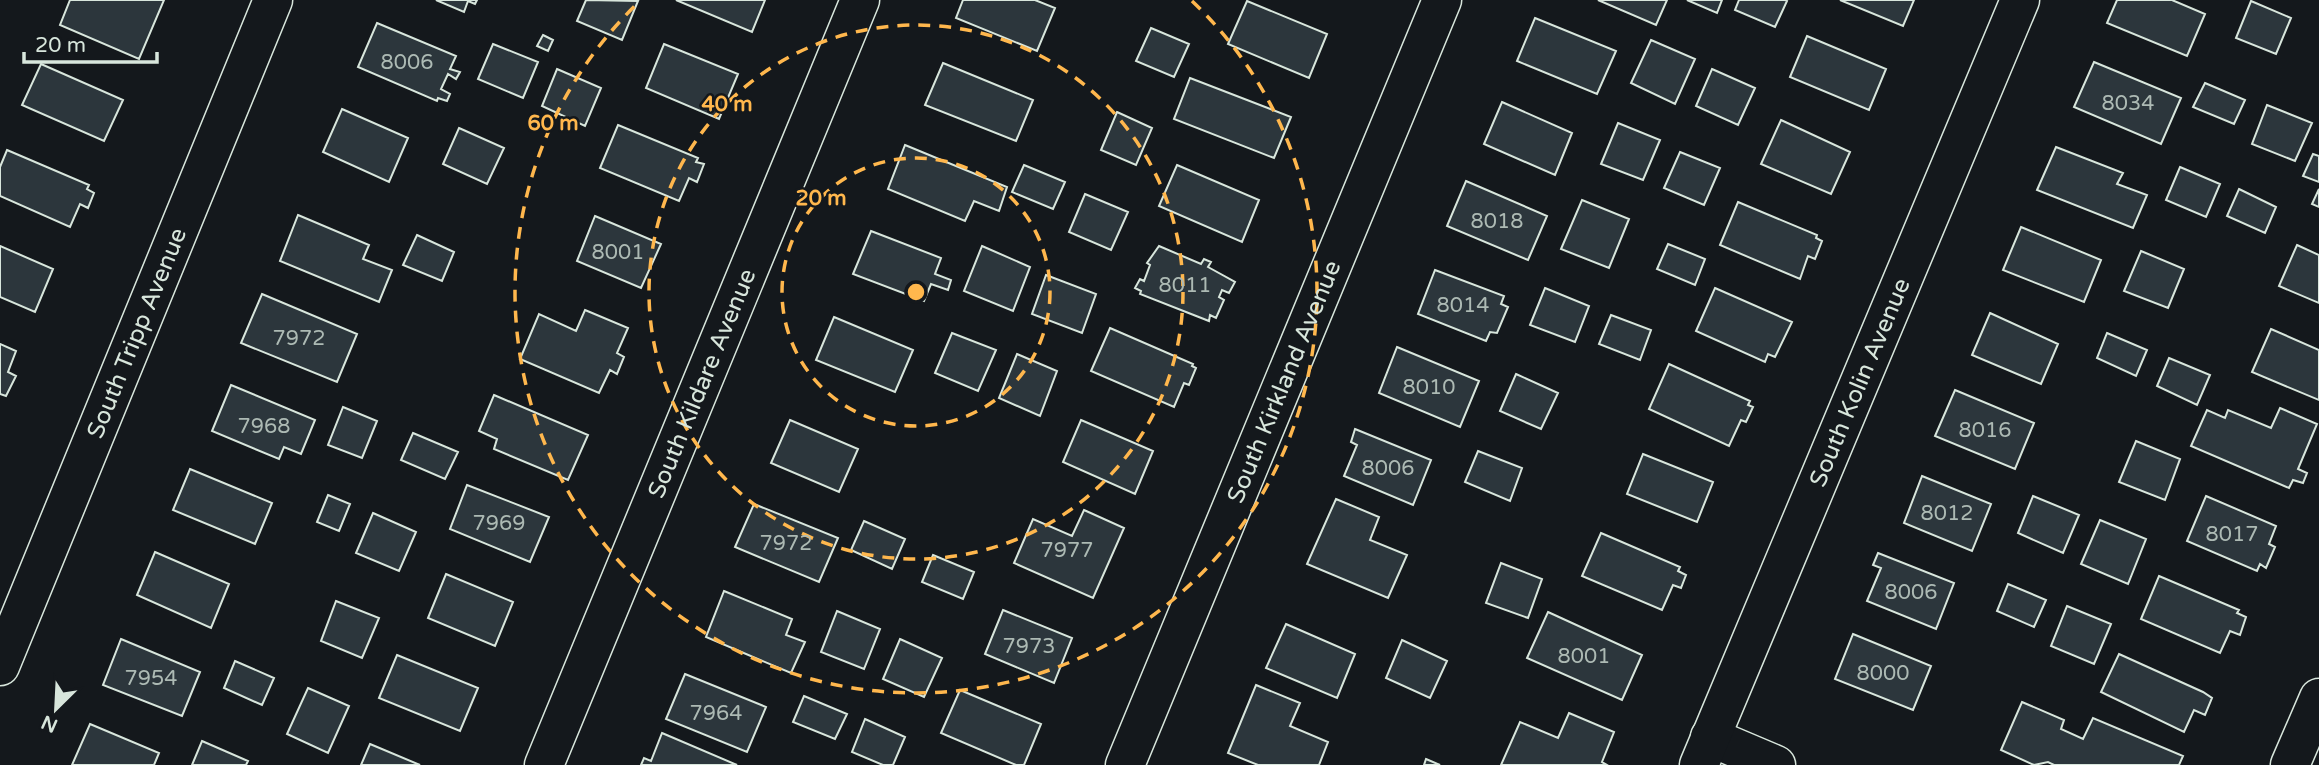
<svg xmlns="http://www.w3.org/2000/svg" width="2319" height="765" font-family="'Varela Round',sans-serif">
<style>
.building{fill:#2c363c;stroke:#d8e6dc;stroke-width:2}
.lines{fill:none;stroke-linecap:round;stroke-linejoin:round}
.minor-casing{stroke:#d8e6dc;stroke-width:41}
.minor{stroke:#14181c;stroke-width:38}
.ring{fill:none;stroke:#ffb74d;stroke-width:3.5;stroke-dasharray:12 9}
.labels{text-anchor:middle;dominant-baseline:central;stroke-width:5;stroke-linejoin:round;paint-order:stroke}
.number-label{font-size:21px;fill:#adbab4}
.street-label{font-size:24px;fill:#d8e6dc;stroke:#14181c}
.centre{fill:#ffb74d;stroke:#14181c;stroke-width:3.5}
.ring-label{font-size:21px;text-anchor:middle;font-weight:bold;fill:#ffb74d;stroke:#14181c;stroke-width:5;stroke-linejoin:round;paint-order:stroke}
</style>
<rect width="100%" height="100%" fill="#14181c"/>
<path class="building" d="M 70,0 L 164,0 L 139,59 L 60,25 Z
M 436,0 L 477,0 L 475,4 L 468,1 L 464,12 Z
M 586,0 L 638,1 L 622,40 L 577,21 Z
M 676,0 L 765,0 L 752,32 Z
M 963,0 L 1035,0 L 1055,8 L 1037,51 L 956,18 Z
M 1598,0 L 1667,0 L 1656,25 Z
M 1687,0 L 1722,0 L 1717,13 Z
M 1739,0 L 1785,0 L 1787,1 L 1775,27 L 1735,10 Z
M 1840,0 L 1914,0 L 1903,26 Z
M 2117,0 L 2172,0 L 2205,14 L 2187,56 L 2107,23 Z
M 1247,1 L 1327,34 L 1309,78 L 1228,44 Z
M 2251,1 L 2291,18 L 2276,54 L 2236,38 Z
M 1535,18 L 1616,51 L 1597,94 L 1517,61 Z
M 377,23 L 456,56 L 450,69 L 460,72 L 456,79 L 448,74 L 441,89 L 450,94 L 447,101 L 438,98 L 437,101 L 358,67 Z
M 1151,28 L 1189,44 L 1174,77 L 1136,61 Z
M 543,35 L 553,40 L 548,51 L 537,46 Z
M 1807,36 L 1886,69 L 1869,110 L 1790,77 Z
M 1651,40 L 1695,59 L 1675,104 L 1631,83 Z
M 493,44 L 538,62 L 523,98 L 478,79 Z
M 664,44 L 738,74 L 719,119 L 646,88 Z
M 2094,62 L 2181,98 L 2161,144 L 2074,107 Z
M 943,63 L 1033,100 L 1016,141 L 925,105 Z
M 41,64 L 123,100 L 104,141 L 22,105 Z
M 557,69 L 601,88 L 585,126 L 542,106 Z
M 1712,69 L 1755,88 L 1738,125 L 1696,106 Z
M 1190,78 L 1291,117 L 1274,158 L 1174,119 Z
M 2205,83 L 2245,100 L 2234,124 L 2193,107 Z
M 1502,102 L 1572,133 L 1555,175 L 1484,144 Z
M 2267,105 L 2312,123 L 2295,161 L 2252,144 Z
M 342,109 L 408,138 L 389,182 L 323,152 Z
M 1117,112 L 1152,128 L 1136,165 L 1101,150 Z
M 1781,120 L 1850,152 L 1831,194 L 1761,164 Z
M 1618,123 L 1660,140 L 1643,180 L 1601,164 Z
M 618,125 L 698,158 L 696,162 L 704,164 L 697,182 L 689,178 L 679,201 L 600,168 Z
M 459,128 L 504,148 L 487,184 L 443,164 Z
M 905,145 L 1007,187 L 999,211 L 974,201 L 965,221 L 888,189 Z
M 2056,147 L 2123,173 L 2117,184 L 2147,195 L 2133,228 L 2037,190 Z
M 7,150 L 89,185 L 87,189 L 94,193 L 88,208 L 80,204 L 70,227 L 0,196 L 0,167 Z
M 1680,152 L 1720,168 L 1704,205 L 1664,188 Z
M 2313,154 L 2319,156 L 2319,182 L 2303,176 Z
M 1024,165 L 1065,182 L 1053,209 L 1012,192 Z
M 1177,165 L 1259,200 L 1242,242 L 1159,206 Z
M 2180,167 L 2220,184 L 2206,217 L 2166,200 Z
M 1466,181 L 1547,216 L 1528,260 L 1447,226 Z
M 2239,189 L 2276,207 L 2265,233 L 2227,216 Z
M 2319,189 L 2319,207 L 2312,204 Z
M 1085,194 L 1128,212 L 1111,250 L 1069,232 Z
M 1582,200 L 1629,219 L 1609,268 L 1561,249 Z
M 1738,202 L 1817,235 L 1816,238 L 1822,241 L 1815,259 L 1808,256 L 1800,279 L 1720,245 Z
M 298,215 L 369,245 L 363,259 L 392,270 L 379,302 L 280,261 Z
M 595,216 L 661,244 L 641,288 L 577,261 Z
M 2021,227 L 2101,260 L 2084,302 L 2003,270 Z
M 871,231 L 941,258 L 935,274 L 951,280 L 948,290 L 931,284 L 924,301 L 853,274 Z
M 417,235 L 454,252 L 442,281 L 403,265 Z
M 1668,244 L 1705,259 L 1695,285 L 1657,269 Z
M 2297,245 L 2319,255 L 2319,303 L 2279,286 Z
M 0,246 L 53,269 L 35,312 L 0,297 Z
M 982,246 L 1030,267 L 1013,311 L 964,291 Z
M 1159,246 L 1201,264 L 1204,259 L 1211,262 L 1208,267 L 1235,282 L 1229,293 L 1222,290 L 1219,297 L 1224,300 L 1216,318 L 1210,315 L 1209,321 L 1140,294 L 1141,291 L 1135,288 L 1140,279 L 1144,281 L 1150,265 L 1147,263 Z
M 2141,251 L 2184,269 L 2168,308 L 2124,291 Z
M 1435,270 L 1504,296 L 1501,304 L 1508,307 L 1497,333 L 1490,332 L 1486,341 L 1418,314 Z
M 1046,275 L 1096,294 L 1082,333 L 1032,314 Z
M 1545,288 L 1589,306 L 1575,342 L 1530,325 Z
M 1715,288 L 1792,322 L 1775,357 L 1768,354 L 1765,362 L 1696,331 Z
M 262,294 L 357,334 L 337,382 L 241,343 Z
M 585,310 L 628,328 L 617,353 L 624,357 L 617,374 L 610,370 L 599,393 L 520,359 L 539,314 L 576,331 Z
M 1990,313 L 2058,344 L 2041,384 L 1972,355 Z
M 1611,315 L 1651,330 L 1640,360 L 1599,344 Z
M 834,317 L 913,350 L 895,392 L 816,360 Z
M 1110,328 L 1193,364 L 1192,366 L 1196,368 L 1189,385 L 1184,383 L 1174,407 L 1091,371 Z
M 2271,329 L 2319,350 L 2319,400 L 2252,372 Z
M 952,333 L 996,350 L 978,391 L 935,373 Z
M 2107,333 L 2147,350 L 2136,376 L 2097,358 Z
M 0,344 L 16,351 L 8,372 L 16,376 L 6,396 L 0,394 Z
M 1397,347 L 1479,381 L 1460,427 L 1379,393 Z
M 1017,354 L 1057,371 L 1040,416 L 999,398 Z
M 2169,358 L 2210,375 L 2197,405 L 2157,386 Z
M 1669,364 L 1750,401 L 1748,405 L 1753,407 L 1746,422 L 1741,420 L 1729,446 L 1649,409 Z
M 1516,374 L 1558,393 L 1541,429 L 1500,411 Z
M 231,385 L 315,420 L 301,454 L 284,447 L 279,459 L 212,431 Z
M 1955,390 L 2034,423 L 2015,469 L 1935,436 Z
M 494,395 L 588,435 L 568,480 L 494,449 L 497,439 L 479,431 Z
M 343,407 L 377,421 L 362,458 L 328,445 Z
M 2280,408 L 2317,424 L 2298,469 L 2307,473 L 2303,483 L 2293,480 L 2289,488 L 2191,446 L 2207,410 L 2225,418 L 2228,410 L 2271,428 Z
M 790,420 L 858,449 L 839,492 L 771,463 Z
M 1081,420 L 1153,451 L 1135,494 L 1063,462 Z
M 1355,429 L 1431,460 L 1413,505 L 1344,476 L 1357,445 L 1351,442 Z
M 413,433 L 458,452 L 445,479 L 401,460 Z
M 2136,441 L 2180,459 L 2165,500 L 2119,482 Z
M 1478,451 L 1522,468 L 1510,501 L 1465,482 Z
M 1643,454 L 1713,482 L 1697,522 L 1627,494 Z
M 190,469 L 272,503 L 255,544 L 173,510 Z
M 1922,476 L 1991,504 L 1972,551 L 1904,523 Z
M 467,485 L 549,517 L 530,562 L 450,529 Z
M 328,495 L 350,504 L 339,531 L 317,522 Z
M 2033,496 L 2079,515 L 2063,553 L 2018,533 Z
M 2206,496 L 2276,526 L 2269,544 L 2275,547 L 2266,568 L 2260,564 L 2257,571 L 2187,541 Z
M 1336,499 L 1379,517 L 1370,540 L 1407,555 L 1388,598 L 1307,564 Z
M 754,504 L 838,538 L 819,582 L 735,547 Z
M 1084,510 L 1124,528 L 1093,598 L 1014,563 L 1033,519 L 1072,536 Z
M 373,513 L 416,532 L 399,571 L 356,553 Z
M 2100,520 L 2146,539 L 2128,584 L 2081,564 Z
M 864,521 L 905,539 L 892,569 L 851,550 Z
M 1601,533 L 1680,567 L 1678,571 L 1686,575 L 1681,588 L 1673,585 L 1662,610 L 1582,576 Z
M 155,552 L 229,584 L 211,628 L 137,595 Z
M 1878,553 L 1954,583 L 1936,629 L 1867,601 L 1881,568 L 1873,565 Z
M 933,555 L 974,572 L 963,599 L 922,582 Z
M 1501,563 L 1542,579 L 1528,618 L 1486,603 Z
M 446,574 L 513,602 L 495,646 L 428,618 Z
M 2159,576 L 2239,610 L 2237,613 L 2246,617 L 2240,635 L 2230,631 L 2220,653 L 2141,619 Z
M 2008,584 L 2046,600 L 2034,627 L 1997,611 Z
M 724,591 L 792,619 L 786,635 L 805,642 L 791,673 L 706,637 Z
M 336,601 L 379,618 L 362,658 L 321,641 Z
M 2067,606 L 2111,624 L 2094,664 L 2051,646 Z
M 1003,610 L 1072,638 L 1054,683 L 985,654 Z
M 837,611 L 880,629 L 864,669 L 821,652 Z
M 1548,612 L 1642,655 L 1622,700 L 1527,658 Z
M 1286,624 L 1355,654 L 1337,698 L 1266,668 Z
M 1853,634 L 1931,666 L 1913,710 L 1835,679 Z
M 121,639 L 200,672 L 182,716 L 103,685 Z
M 900,639 L 942,658 L 924,697 L 883,679 Z
M 1402,640 L 1447,661 L 1430,698 L 1386,678 Z
M 2119,654 L 2203,692 L 2212,698 L 2205,715 L 2194,710 L 2184,732 L 2101,692 Z
M 397,655 L 478,688 L 460,731 L 379,698 Z
M 235,661 L 274,678 L 262,705 L 224,688 Z
M 685,674 L 766,707 L 747,752 L 666,719 Z
M 1256,685 L 1300,703 L 1290,726 L 1328,742 L 1319,765 L 1258,765 L 1228,753 Z
M 308,688 L 349,706 L 328,753 L 287,734 Z
M 960,690 L 1041,724 L 1024,765 L 1016,765 L 941,733 Z
M 804,696 L 847,714 L 835,739 L 793,722 Z
M 2022,702 L 2064,720 L 2061,729 L 2083,739 L 2093,718 L 2183,756 L 2179,765 L 2054,765 L 2048,762 L 2034,765 L 2001,750 Z
M 1569,713 L 1614,732 L 1602,762 L 1607,765 L 1501,765 L 1520,722 L 1558,738 Z
M 865,719 L 905,737 L 893,765 L 883,765 L 852,752 Z
M 90,724 L 159,753 L 154,765 L 72,765 Z
M 662,733 L 737,765 L 641,765 L 644,758 L 651,761 Z
M 202,741 L 248,761 L 246,765 L 192,765 Z
M 370,744 L 420,765 L 361,765 Z
M 1426,759 L 1440,765 L 1424,765 Z"/>
<g class="lines">
<g class="minor-casing">
<g id="minor">
<path id="s1" d="M 0,666 L 273,0"/>
<path d="M 1710,737 L 1776,765"/>
<path id="s2" d="M 544,765 L 860,0"/>
<path id="s3" d="M 1125,765 L 1442,0"/>
<path id="s4" d="M 1699,765 L 2020,0"/>
<path d="M 2290,765 L 2319,698"/>
</g>
</g>
<use href="#minor" class="minor"/>
</g>
<g class="ring">
<circle cx="916" cy="292" r="134"/>
<circle cx="916" cy="292" r="267"/>
<path d="M1192 1A401 401 0 1 1 640 1"/>
</g>
<g class="labels">
<g class="number-label">
<text x="407" y="62">8006</text>
<text x="2128" y="103">8034</text>
<text x="1497" y="221">8018</text>
<text x="618" y="252">8001</text>
<text x="1185" y="285">8011</text>
<text x="1463" y="305">8014</text>
<text x="299" y="338">7972</text>
<text x="1429" y="387">8010</text>
<text x="264" y="426">7968</text>
<text x="1985" y="430">8016</text>
<text x="1388" y="468">8006</text>
<text x="1947" y="513">8012</text>
<text x="499" y="523">7969</text>
<text x="2232" y="534">8017</text>
<text x="786" y="543">7972</text>
<text x="1067" y="550">7977</text>
<text x="1911" y="592">8006</text>
<text x="1029" y="646">7973</text>
<text x="1584" y="656">8001</text>
<text x="1883" y="673">8000</text>
<text x="151" y="678">7954</text>
<text x="716" y="713">7964</text>
</g>
<g class="street-label">
<text stroke="none"><textPath href="#s1" startOffset="360">South Tripp Avenue</textPath></text>
<text stroke="none"><textPath href="#s3" startOffset="415">South Kirkland Avenue</textPath></text>
<text stroke="none"><textPath href="#s2" startOffset="413">South Kildare Avenue</textPath></text>
<text stroke="none"><textPath href="#s4" startOffset="415">South Kolin Avenue</textPath></text>
</g>
</g>
<circle cx="916" cy="292" r="10" class="centre"/>
<g class="ring-label">
<text x="727" y="111">40 m</text>
<text x="553" y="130">60 m</text>
<text x="821" y="205">20 m</text>
</g>
<g transform="translate(56 709) rotate(204)" stroke="#14181c" stroke-width="5" paint-order="stroke">
<path d="M0-5L12 26L0 18L-12 26Z" fill="#d8e6dc"/>
<text y="-10" font-size="19" font-weight="bold" text-anchor="middle" fill="#d8e6dc">N</text>
</g>
<path d="M24 52v10h133v-10" fill="none" stroke="#d8e6dc" stroke-width="3.5"/>
<text x="35" y="52" font-size="21" fill="#d8e6dc" stroke="#14181c" stroke-width="5" paint-order="stroke">20 m</text>
</svg>
